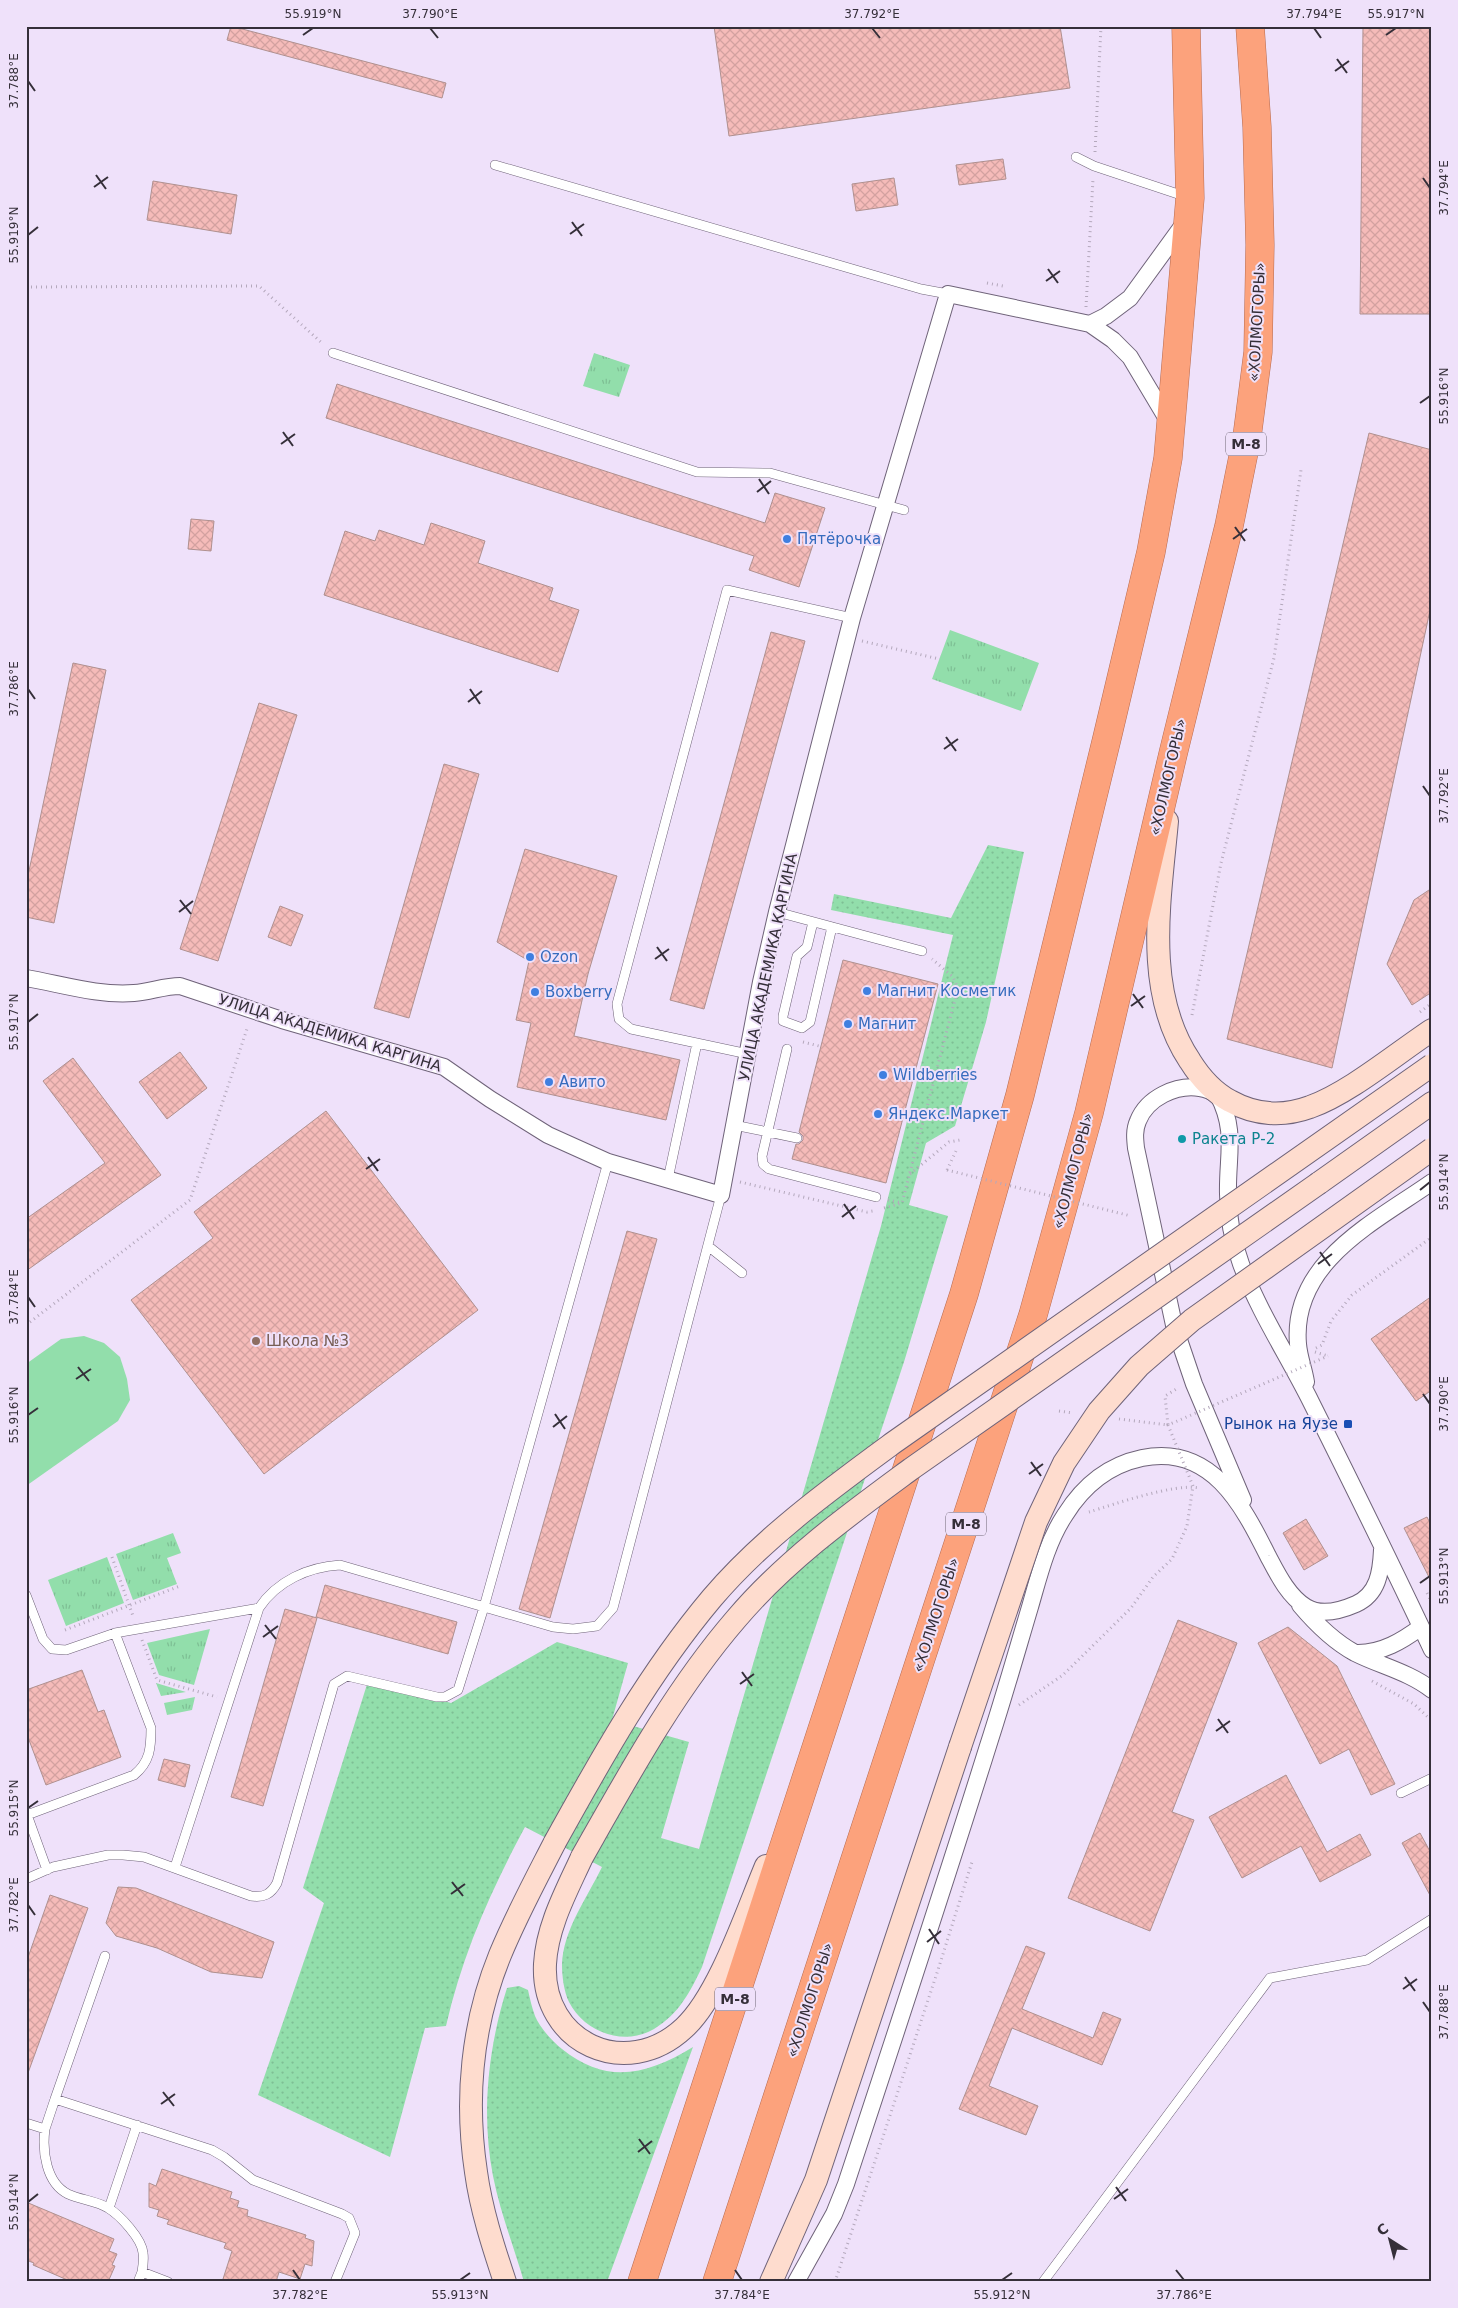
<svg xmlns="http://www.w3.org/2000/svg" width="1458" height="2308" font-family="'DejaVu Sans',sans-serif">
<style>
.grass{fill:url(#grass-dots)}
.park{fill:url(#park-tufts)}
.pitch{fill:#92deab}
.building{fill:url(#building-cross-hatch);stroke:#af908f}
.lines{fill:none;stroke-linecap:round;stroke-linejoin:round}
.service-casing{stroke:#6f6379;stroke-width:10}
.minor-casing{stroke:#6f6379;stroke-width:18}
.secondary-casing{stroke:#6f6379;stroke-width:24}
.trunk-casing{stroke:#b66b50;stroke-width:29}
.path{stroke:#b4a8bc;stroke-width:3;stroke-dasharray:1 4;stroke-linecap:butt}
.service{stroke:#fff;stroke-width:9}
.minor{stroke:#fff;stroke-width:16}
.secondary{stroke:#fedcce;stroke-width:22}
.trunk{stroke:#fca27c;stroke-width:28}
.secondary-bridge-casing{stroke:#6f6379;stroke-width:24;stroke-linecap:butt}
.path-bridge{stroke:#b4a8bc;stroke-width:3;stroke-dasharray:1 4;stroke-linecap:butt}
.secondary-bridge{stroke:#fedcce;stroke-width:22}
.ticks{fill:none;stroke:#352f39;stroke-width:2}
.shop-dot{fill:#3f7fe0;stroke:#efe1fa;stroke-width:2}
.culture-dot{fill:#0f9aa8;stroke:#efe1fa;stroke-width:2}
.education-dot{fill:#8d6e63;stroke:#efe1fa;stroke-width:2}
.transit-dot{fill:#1a4fb4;stroke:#efe1fa;stroke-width:2}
.labels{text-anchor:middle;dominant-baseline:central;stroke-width:4;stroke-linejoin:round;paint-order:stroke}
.shield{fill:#efe1fa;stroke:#6d6473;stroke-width:1}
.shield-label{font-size:14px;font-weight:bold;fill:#352f39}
.street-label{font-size:15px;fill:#352f39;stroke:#efe1fa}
.shop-label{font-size:15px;fill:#366cbe;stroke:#efe1fa;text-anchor:start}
.culture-label{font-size:15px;fill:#0d838f;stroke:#efe1fa;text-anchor:start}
.education-label{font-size:15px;fill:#785e54;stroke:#efe1fa;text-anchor:start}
.transit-label{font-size:15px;fill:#164399;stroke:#efe1fa;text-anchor:end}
.neatline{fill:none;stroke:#352f39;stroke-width:2}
.ticks-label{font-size:12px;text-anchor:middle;fill:#352f39}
</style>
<defs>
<pattern id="grass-dots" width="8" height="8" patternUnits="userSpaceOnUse" patternTransform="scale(1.25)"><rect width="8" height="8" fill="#92deab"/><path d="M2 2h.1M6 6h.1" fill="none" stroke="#7ebf94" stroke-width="1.8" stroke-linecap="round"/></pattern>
<pattern id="park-tufts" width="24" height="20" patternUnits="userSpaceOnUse" patternTransform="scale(1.25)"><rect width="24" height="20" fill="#92deab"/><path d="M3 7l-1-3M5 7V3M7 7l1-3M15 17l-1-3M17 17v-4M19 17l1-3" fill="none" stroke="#7ebf94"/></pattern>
<pattern id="building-cross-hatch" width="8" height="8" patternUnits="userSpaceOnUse" patternTransform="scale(1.25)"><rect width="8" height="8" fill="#f5bbb9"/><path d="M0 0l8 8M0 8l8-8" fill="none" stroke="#d3a1a0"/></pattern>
</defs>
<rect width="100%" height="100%" fill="#efe1fa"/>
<path class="grass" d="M 988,845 L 1024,852 L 986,1022 L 955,1126 L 926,1143 L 909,1205 L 948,1216 L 904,1362 L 702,1967 C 690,1992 679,2014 654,2029 C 624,2047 584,2032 569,2002 C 564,1992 562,1976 562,1965 C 563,1930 587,1898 602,1867 L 525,1827 C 491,1890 462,1955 446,2026 L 425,2028 L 390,2157 L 258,2095 L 324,1903 L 303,1888 L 369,1678 L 451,1703 L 557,1642 L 628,1663 L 612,1720 L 689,1742 L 661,1838 L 699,1849 L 881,1226 L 953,935 L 831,910 L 834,894 L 951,918 Z
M 519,1986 L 528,1990 C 530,1999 532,2008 535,2016 C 540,2028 552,2041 562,2049 C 607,2085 647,2075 693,2047 L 607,2282 L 524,2282 C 514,2247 500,2212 493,2176 C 481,2114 488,2048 507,1988 Z"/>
<path class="park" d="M 594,353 L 630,365 L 619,397 L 583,386 Z
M 950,630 L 1039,663 L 1021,711 L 932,679 Z
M 173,1533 L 181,1553 L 167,1558 L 177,1584 L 133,1600 L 116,1554 Z
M 107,1557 L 124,1603 L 66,1626 L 48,1580 Z
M 210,1629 L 194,1685 L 159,1675 L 147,1643 Z
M 156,1683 L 186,1692 L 161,1696 Z
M 195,1697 L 192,1710 L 167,1715 L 164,1703 Z"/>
<path class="pitch" d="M 84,1336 L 104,1343 L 120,1357 L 127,1379 L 130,1400 L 118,1421 L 26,1486 L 26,1364 L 61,1339 Z"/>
<path class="building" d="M 231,26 L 446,83 L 442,98 L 227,40 Z
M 714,26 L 1060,26 L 1070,88 L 729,136 Z
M 1363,26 L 1432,26 L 1432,314 L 1360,314 Z
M 1003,159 L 1006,179 L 959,185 L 956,165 Z
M 894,178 L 898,205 L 856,211 L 852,184 Z
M 153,181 L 237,195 L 231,234 L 147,220 Z
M 337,384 L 765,523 L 775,493 L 825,508 L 799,587 L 749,570 L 754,556 L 326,418 Z
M 1369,433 L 1432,450 L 1432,601 L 1332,1068 L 1227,1039 Z
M 191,519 L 214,521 L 211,551 L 188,549 Z
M 431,523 L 485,541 L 478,563 L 553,588 L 549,600 L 579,610 L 558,672 L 324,595 L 345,531 L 375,541 L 379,530 L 424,545 Z
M 771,632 L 805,641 L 704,1009 L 670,1000 Z
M 73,663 L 106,670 L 54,923 L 26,917 L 26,885 Z
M 259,703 L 297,715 L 218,961 L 180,949 Z
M 444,764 L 479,774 L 409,1018 L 374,1008 Z
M 525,849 L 617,876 L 588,974 L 574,1036 L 680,1060 L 666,1120 L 517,1087 L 531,1023 L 516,1020 L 529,961 L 497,942 Z
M 1432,888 L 1432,992 L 1412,1005 L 1387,964 L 1414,900 Z
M 280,906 L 303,915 L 291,946 L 268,937 Z
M 843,960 L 938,984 L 886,1183 L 792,1159 L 796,1144 L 799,1144 L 803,1140 L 803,1136 L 799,1132 Z
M 180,1052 L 207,1088 L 167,1119 L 139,1082 Z
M 73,1058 L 161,1175 L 26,1271 L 26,1219 L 105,1163 L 43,1081 Z
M 326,1111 L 478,1310 L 264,1474 L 131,1300 L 213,1238 L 194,1212 Z
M 627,1231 L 657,1239 L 550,1618 L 519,1609 Z
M 1432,1296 L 1432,1390 L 1416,1401 L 1371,1339 Z
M 1427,1517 L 1432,1527 L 1432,1583 L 1404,1528 Z
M 1306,1519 L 1328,1556 L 1304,1570 L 1283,1533 Z
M 325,1585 L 457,1622 L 448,1654 L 316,1617 Z
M 285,1609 L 317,1618 L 263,1806 L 231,1797 Z
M 1178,1620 L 1237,1643 L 1172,1812 L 1194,1820 L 1150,1931 L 1068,1898 Z
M 1288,1627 L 1337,1666 L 1395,1784 L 1371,1795 L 1349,1749 L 1320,1764 L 1258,1643 Z
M 82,1670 L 98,1712 L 104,1710 L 121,1757 L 46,1785 L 26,1732 L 26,1690 Z
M 164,1759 L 190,1765 L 185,1787 L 158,1780 Z
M 1286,1775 L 1327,1852 L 1360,1834 L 1371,1855 L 1320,1882 L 1301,1846 L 1242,1878 L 1209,1817 Z
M 1420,1833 L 1432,1855 L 1432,1899 L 1402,1843 Z
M 118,1887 L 136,1888 L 274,1942 L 262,1978 L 211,1972 L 157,1948 L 116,1936 L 106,1923 Z
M 50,1895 L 88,1908 L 28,2073 L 26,2073 L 26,1963 Z
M 1026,1946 L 1045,1953 L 1022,2009 L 1093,2038 L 1103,2012 L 1121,2019 L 1102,2065 L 1012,2028 L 989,2086 L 1038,2106 L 1026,2135 L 959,2109 Z
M 162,2169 L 232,2192 L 230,2198 L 239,2201 L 237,2207 L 248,2210 L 247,2216 L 306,2235 L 305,2238 L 314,2241 L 312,2266 L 305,2264 L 300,2279 L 279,2272 L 276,2282 L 232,2282 L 223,2279 L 232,2251 L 224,2248 L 226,2243 L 167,2224 L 169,2220 L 157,2216 L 159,2210 L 149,2207 L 149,2183 L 156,2186 Z
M 26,2202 L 114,2239 L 109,2251 L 117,2254 L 112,2265 L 115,2266 L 108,2282 L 72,2282 L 33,2265 L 34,2263 L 26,2260 Z"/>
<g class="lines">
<g class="service-casing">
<path id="service" d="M 1076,157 L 1094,166 L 1187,197
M 495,165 L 921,289 L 948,294
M 333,353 L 697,472 L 770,473 L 904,510
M 777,912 L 922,951
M 813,922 L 807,947 L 797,956 L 783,1016 L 783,1021 L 802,1028 L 810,1022 L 832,927
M 787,1049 L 762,1156 L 763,1164 L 769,1169 L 876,1197
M 748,1054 L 631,1029 L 619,1019 L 617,1004 L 727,590 L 852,618
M 734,1125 L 797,1138
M 668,1179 L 697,1043
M 708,1246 L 742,1273
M 26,1595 L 43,1639 L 52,1649 L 66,1650 L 115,1633 L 151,1728 C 151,1748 150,1762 134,1775 L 27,1815
M 115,1633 L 259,1608
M 1401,1793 L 1432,1778
M 26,1812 L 47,1870
M 175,1867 L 259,1608 C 277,1581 308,1567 340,1565 L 553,1627 L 573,1629 L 597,1626 L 613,1608 L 721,1195
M 26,1879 L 53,1867 L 108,1855 L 123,1855 L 144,1857 L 251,1896 C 264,1898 271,1894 277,1883 L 334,1684 L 347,1676 L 437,1697 L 445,1697 L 458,1690 L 484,1607 L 608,1162
M 55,2099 L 105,1956
M 26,2123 L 45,2129 L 55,2099 L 212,2150 L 224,2157 L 253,2180 L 342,2214 L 349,2218 L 355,2233 L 335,2282
M 45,2129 C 42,2151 46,2183 68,2194 C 81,2200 97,2201 108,2208 C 120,2215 142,2239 143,2253 C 144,2259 143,2266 142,2272 L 168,2282
M 109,2208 L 137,2125
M 138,2282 L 142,2272
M 1043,2282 L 1270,1978 L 1367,1960 L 1432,1919"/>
</g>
<g class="minor-casing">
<path id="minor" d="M 1090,324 L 1106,316 L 1130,298 L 1186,221
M 26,978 C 61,984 99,996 134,993 C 150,992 164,986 180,986 L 282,1020 L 444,1067 L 490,1099 L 548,1135 L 608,1162 L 721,1195 L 761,982 L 777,912 L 852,618 L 948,294 L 1090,324 L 1113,340 L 1130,357 L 1170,424
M 1306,1382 C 1304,1369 1299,1357 1298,1344 C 1291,1262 1375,1222 1432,1182
M 1243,1500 L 1194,1384 L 1174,1325 L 1136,1148 C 1135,1139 1134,1130 1138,1121 C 1147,1098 1176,1084 1200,1088 C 1206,1089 1213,1092 1218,1095 C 1237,1131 1227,1156 1228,1194 C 1228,1218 1233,1242 1241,1264 C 1259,1312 1288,1356 1311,1402 C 1352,1484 1393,1567 1432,1650
M 1300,1605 C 1316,1624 1333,1641 1355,1653 C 1381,1666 1409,1672 1432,1690
M 1358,1653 C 1382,1653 1402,1641 1421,1627
M 796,2282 L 834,2214 L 846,2184 C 894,2038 942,1893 988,1746 C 1003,1700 1016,1654 1030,1607 C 1039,1576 1047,1542 1065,1515 C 1083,1486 1109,1465 1142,1458 C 1211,1444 1242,1504 1268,1556 C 1277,1573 1288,1596 1306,1607 C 1321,1616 1340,1611 1356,1604 C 1378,1594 1381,1572 1382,1550"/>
</g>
<g class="secondary-casing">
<path id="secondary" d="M 1167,821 C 1160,900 1143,991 1190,1061 C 1200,1077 1213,1092 1230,1101 C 1255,1115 1283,1117 1310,1107 C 1348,1094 1397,1053 1432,1030
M 1319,1183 L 1432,1103
M 582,1857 C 567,1890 547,1926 545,1964 C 541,2043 626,2082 684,2028 C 719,1996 747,1911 766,1866
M 505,2282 C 493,2246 481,2209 476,2172 C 465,2099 472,2024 500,1955 C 516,1916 536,1879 555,1842
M 771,2282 L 816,2180 L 960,1747"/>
</g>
<g class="trunk-casing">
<path id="trunk" d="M 642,2282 L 964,1294 L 1020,1095 L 1107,738 L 1151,552 L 1168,458 L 1190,198 L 1186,26
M 717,2282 L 1033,1315 L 1089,1113 L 1173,754 L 1229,526 L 1247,437 L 1258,352 L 1260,245 L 1257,127 L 1250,26"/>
</g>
<path class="path" d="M 1095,152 L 1101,26
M 987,283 L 1003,286
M 26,287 L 259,286 L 323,344
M 1086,307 L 1093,179
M 862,641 L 939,659
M 1420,1012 L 1432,1003
M 1192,1015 L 1221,863 L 1274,658 L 1301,470
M 803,1042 L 819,1046
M 947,1170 L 956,1151
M 910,1174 L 949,1142 L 960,1140
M 740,1182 L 867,1212 L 873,1211
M 888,1200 L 902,1203
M 884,1208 L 902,1203 L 958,988 L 953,977 L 932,959
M 26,1325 L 190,1200 L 248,1026
M 1316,1348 L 1322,1345 L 1331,1321 L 1352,1295 L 1432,1237
M 1315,1352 L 1328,1356
M 1059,1411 L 1073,1413
M 1119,1419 L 1168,1425 L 1165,1396 L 1178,1388
M 1089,1512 C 1115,1504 1175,1483 1199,1488
M 112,1557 L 133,1616
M 1427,1593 L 1432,1603
M 65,1630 L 180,1586
M 142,1640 L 157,1680 L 217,1697
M 1372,1681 L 1414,1704 L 1432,1721
M 1019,1705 L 1063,1675 L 1131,1608 L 1153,1577 L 1172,1559 L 1187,1526 L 1193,1486
M 835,2282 L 937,1973 L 972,1862"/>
<use href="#service" class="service"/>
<use href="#minor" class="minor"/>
<use href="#secondary" class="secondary"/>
<use href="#trunk" class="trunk"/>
<g class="secondary-bridge-casing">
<path id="secondary-bridge" d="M 960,1747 L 1036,1522 L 1064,1463 L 1099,1411 L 1139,1366 L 1192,1320 L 1432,1149
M 555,1842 C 602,1757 649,1673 712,1598 C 763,1538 829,1490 893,1443 L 1432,1065
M 582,1857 C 629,1774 674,1691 736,1619 C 786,1560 850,1514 911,1469 L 1319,1183"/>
</g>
<path class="path-bridge" d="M 947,1170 L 1131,1216
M 1193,1486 L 1168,1425 L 1328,1356"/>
<use href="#secondary-bridge" class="secondary-bridge"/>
</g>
<path class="ticks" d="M 430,28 L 438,38M 872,28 L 880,38M 1314,28 L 1321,38M 303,35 L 313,28M 1386,35 L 1396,28M 1337,59 L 1347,73M 1335,71 L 1349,61M 28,81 L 35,91M 96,175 L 106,189M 1423,178 L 1430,188M 94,187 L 108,177M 572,222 L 582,236M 570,234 L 584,224M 28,235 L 38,227M 1048,269 L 1058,283M 1046,281 L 1060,271M 1420,403 L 1430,396M 283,432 L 293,446M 281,444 L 295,434M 759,479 L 769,494M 757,492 L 771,481M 1235,527 L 1245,541M 1233,539 L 1247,529M 28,689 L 35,699M 470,689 L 480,704M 468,702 L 482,691M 946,737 L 956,751M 944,749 L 958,739M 1423,786 L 1430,796M 180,900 L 191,914M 179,912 L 193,901M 657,947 L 667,961M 655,959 L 669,949M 1133,994 L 1143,1008M 1131,1006 L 1145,996M 28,1022 L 38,1014M 368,1157 L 378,1171M 366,1169 L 380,1159M 1420,1190 L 1430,1182M 844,1204 L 854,1219M 842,1217 L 856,1206M 1320,1252 L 1330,1266M 1318,1264 L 1332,1254M 28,1297 L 35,1307M 78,1367 L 89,1381M 76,1379 L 91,1369M 1423,1394 L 1430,1404M 555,1414 L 565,1429M 28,1415 L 38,1408M 553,1427 L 567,1416M 1031,1462 L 1041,1476M 1029,1474 L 1043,1464M 1420,1583 L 1430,1576M 265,1625 L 276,1639M 263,1637 L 278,1626M 742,1672 L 752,1686M 740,1684 L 754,1674M 1218,1719 L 1228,1733M 1216,1731 L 1230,1721M 28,1808 L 38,1801M 452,1882 L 463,1896M 451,1894 L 465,1884M 28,1905 L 35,1915M 929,1929 L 939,1944M 927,1942 L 941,1931M 1405,1977 L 1415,1991M 1403,1989 L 1417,1979M 1423,2002 L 1430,2012M 163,2092 L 174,2106M 161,2104 L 175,2094M 639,2139 L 650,2154M 638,2152 L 652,2141M 1116,2187 L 1126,2201M 1114,2199 L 1128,2189M 28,2202 L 38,2194M 293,2270 L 300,2280M 735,2270 L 742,2280M 1176,2270 L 1184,2280M 460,2280 L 470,2273M 1002,2280 L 1012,2273"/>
<g class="shop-dot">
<circle cx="787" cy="539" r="5"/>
<circle cx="530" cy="957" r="5"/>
<circle cx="867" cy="991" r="5"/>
<circle cx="535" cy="992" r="5"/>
<circle cx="848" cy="1024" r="5"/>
<circle cx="883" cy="1075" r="5"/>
<circle cx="549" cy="1082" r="5"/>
<circle cx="878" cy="1114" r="5"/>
</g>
<circle class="culture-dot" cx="1182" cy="1139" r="5"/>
<circle class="education-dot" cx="256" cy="1341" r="5"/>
<rect class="transit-dot" x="1343" y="1419" width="10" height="10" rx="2.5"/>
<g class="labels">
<g class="shield">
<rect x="1226" y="432.5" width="40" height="23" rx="4"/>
<rect x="946" y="1512.5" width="40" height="23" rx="4"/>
<rect x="715" y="1987.5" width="40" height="23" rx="4"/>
</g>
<g class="shield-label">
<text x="1246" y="444">М-8</text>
<text x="966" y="1524">М-8</text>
<text x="735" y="1999">М-8</text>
</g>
<g class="street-label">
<text transform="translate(1257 322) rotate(-87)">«ХОЛМОГОРЫ»</text>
<text transform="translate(1168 777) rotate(-77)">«ХОЛМОГОРЫ»</text>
<text transform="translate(768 967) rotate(-78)">УЛИЦА АКАДЕМИКА КАРГИНА</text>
<text transform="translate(330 1033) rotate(17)">УЛИЦА АКАДЕМИКА КАРГИНА</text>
<text transform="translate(1073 1171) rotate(-75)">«ХОЛМОГОРЫ»</text>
<text transform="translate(936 1615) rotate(-72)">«ХОЛМОГОРЫ»</text>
<text transform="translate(810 2000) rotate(-72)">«ХОЛМОГОРЫ»</text>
</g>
<g class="shop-label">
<text x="797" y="539">Пятёрочка</text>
<text x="540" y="957">Ozon</text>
<text x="877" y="991">Магнит Косметик</text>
<text x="545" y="992">Boxberry</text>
<text x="858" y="1024">Магнит</text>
<text x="893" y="1075">Wildberries</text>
<text x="559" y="1082">Авито</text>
<text x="888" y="1114">Яндекс.Маркет</text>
</g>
<g class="culture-label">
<text x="1192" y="1139">Ракета Р-2</text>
</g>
<g class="education-label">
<text x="266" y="1341">Школа №3</text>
</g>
<g class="transit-label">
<text x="1338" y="1424">Рынок на Яузе</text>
</g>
</g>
<rect width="1458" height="2308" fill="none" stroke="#efe1fa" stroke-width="55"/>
<g transform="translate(1390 2240) rotate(324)" stroke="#efe1fa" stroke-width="4" paint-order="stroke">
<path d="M0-4L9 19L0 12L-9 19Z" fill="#352f39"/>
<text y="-8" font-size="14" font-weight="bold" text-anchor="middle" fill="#352f39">С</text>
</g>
<rect x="28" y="28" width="1402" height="2252" class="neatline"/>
<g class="ticks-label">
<text x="313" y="18">55.919°N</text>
<text x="430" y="18">37.790°E</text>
<text x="872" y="18">37.792°E</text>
<text x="1314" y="18">37.794°E</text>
<text x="1396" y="18">55.917°N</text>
<text transform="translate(14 81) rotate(-90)" y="4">37.788°E</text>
<text transform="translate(1444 188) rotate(-90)" y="4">37.794°E</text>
<text transform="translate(14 235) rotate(-90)" y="4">55.919°N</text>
<text transform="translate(1444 396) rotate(-90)" y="4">55.916°N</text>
<text transform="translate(14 689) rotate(-90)" y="4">37.786°E</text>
<text transform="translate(1444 796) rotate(-90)" y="4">37.792°E</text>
<text transform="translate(14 1022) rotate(-90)" y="4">55.917°N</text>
<text transform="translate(1444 1182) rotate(-90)" y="4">55.914°N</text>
<text transform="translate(14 1297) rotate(-90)" y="4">37.784°E</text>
<text transform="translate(1444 1404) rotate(-90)" y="4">37.790°E</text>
<text transform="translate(14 1415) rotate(-90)" y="4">55.916°N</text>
<text transform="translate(1444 1576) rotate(-90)" y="4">55.913°N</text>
<text transform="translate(14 1808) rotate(-90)" y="4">55.915°N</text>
<text transform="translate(14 1905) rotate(-90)" y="4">37.782°E</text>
<text transform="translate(1444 2012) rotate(-90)" y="4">37.788°E</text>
<text transform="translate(14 2202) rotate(-90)" y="4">55.914°N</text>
<text x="300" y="2299">37.782°E</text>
<text x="460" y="2299">55.913°N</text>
<text x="742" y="2299">37.784°E</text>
<text x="1002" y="2299">55.912°N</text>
<text x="1184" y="2299">37.786°E</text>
</g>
</svg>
